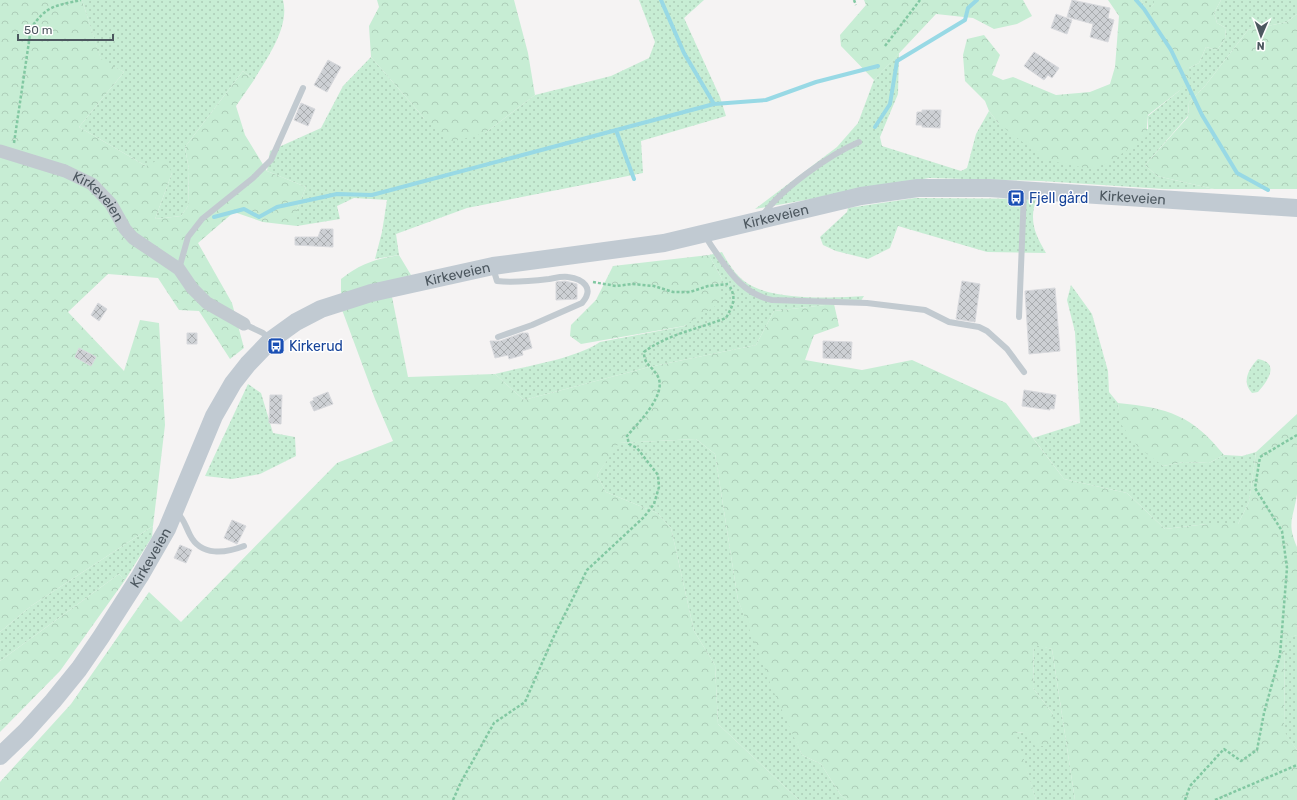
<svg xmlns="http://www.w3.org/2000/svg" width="1297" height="800" font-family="Rubik,sans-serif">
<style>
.grass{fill:url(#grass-dots)}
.forest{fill:url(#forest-crowns)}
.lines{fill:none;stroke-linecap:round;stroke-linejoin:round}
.stream{stroke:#98d9e5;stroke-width:4}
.building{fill:url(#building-cross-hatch);stroke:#d8d9dd}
.path{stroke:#82c8a2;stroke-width:2.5;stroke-dasharray:3 2;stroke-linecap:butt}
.service{stroke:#c2cad0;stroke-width:6}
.minor{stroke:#c2cad0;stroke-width:13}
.secondary{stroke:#c1cad2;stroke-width:18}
.labels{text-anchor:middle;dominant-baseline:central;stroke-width:3;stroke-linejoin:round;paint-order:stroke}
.street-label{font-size:14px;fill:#4c575f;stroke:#fff}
.transit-label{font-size:14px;fill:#164399;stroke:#fff;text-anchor:start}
</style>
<defs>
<pattern id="grass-dots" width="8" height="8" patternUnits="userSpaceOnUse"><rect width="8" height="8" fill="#c7edd4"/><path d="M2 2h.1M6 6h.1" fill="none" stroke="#adcdb8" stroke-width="1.8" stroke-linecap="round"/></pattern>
<pattern id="forest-crowns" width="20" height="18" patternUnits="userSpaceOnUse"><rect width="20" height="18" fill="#c7edd4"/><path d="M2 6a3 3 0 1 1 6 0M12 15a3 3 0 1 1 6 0" fill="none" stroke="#adcdb8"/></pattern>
<pattern id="building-cross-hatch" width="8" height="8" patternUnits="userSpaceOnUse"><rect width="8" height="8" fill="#cdd0d4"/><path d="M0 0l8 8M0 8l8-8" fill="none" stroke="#a9acaf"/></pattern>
</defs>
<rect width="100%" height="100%" fill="#f5f3f3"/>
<path class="grass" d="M 82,0 L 283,0 C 290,27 267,58 254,80 L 243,71 L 185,147 L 189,170 L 188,206 L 181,216 L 155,219 L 172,173 L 146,166 L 79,127 L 124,72 L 101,60 Z
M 639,0 L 704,0 L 684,18 L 720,97 L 726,116 L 641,141 L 643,173 L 467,208 L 396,234 L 399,255 L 375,259 L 382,232 L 387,200 L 354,198 L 337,206 L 340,219 L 297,226 L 297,209 L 306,187 L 267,171 L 270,151 L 321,128 L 343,86 L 371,57 L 424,118 L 485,133 L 535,95 L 611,76 L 649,58 L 655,42 Z
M 1141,0 L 1154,0 L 1154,4 L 1147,11 Z
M 1221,0 L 1297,0 L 1297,14 L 1287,22 L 1248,30 L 1205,86 L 1189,102 L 1188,116 L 1145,165 L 1157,176 L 1214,189 L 1164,189 L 1041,181 L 929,178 L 755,209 L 837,147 L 858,123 L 874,80 L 899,53 L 898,94 L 880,137 L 882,146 L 961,171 L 967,168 L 976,134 L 989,111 L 999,124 L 1148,129 L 1148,116 L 1179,91 L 1189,68 L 1199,63 L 1206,47 L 1217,50 L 1225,39 L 1226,28 L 1217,23 L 1214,13 Z
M 915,198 L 1036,199 C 1029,222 1035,234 1046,253 L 987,252 L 898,226 L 890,248 L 868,259 L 836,251 L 823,245 L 820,237 L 847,212 L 848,208 Z
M 722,252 C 729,265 738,279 752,286 C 778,300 835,298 864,296 L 859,304 L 834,304 L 774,311 L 756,345 L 649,367 L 524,400 L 495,374 C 526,366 575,359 600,342 L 685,326 L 722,279 L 709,255 Z
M 1071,285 L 1092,314 L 1108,371 L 1109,392 L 1118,403 L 1121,423 L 1163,466 L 1184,462 L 1209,463 L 1224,455 L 1242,456 L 1256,452 L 1249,502 L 1238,524 L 1207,524 L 1165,529 L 1127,493 L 1064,479 L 1033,438 L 1080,423 L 1075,332 L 1067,300 Z
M 1258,359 C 1281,363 1267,382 1258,392 L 1252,393 C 1241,382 1249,368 1258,359 Z
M 248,384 L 261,393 L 273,433 L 295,437 L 296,456 L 260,474 L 232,479 L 205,476 Z
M 696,439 L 715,454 L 738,600 L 802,755 L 821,764 L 840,794 L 847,800 L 799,800 L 718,724 L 715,665 L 694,631 L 671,528 L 657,513 L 606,492 L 597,475 L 618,443 Z
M 153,526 L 152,537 L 125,580 L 119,574 L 0,661 L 0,632 L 31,606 Z
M 1297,635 L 1297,750 L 1284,732 L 1285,638 Z
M 1034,644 L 1052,649 L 1075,800 L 1036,800 L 1015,733 L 1024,732 L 1053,714 L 1033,688 Z"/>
<path class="forest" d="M 0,0 L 82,0 L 101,59 L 124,72 L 79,127 L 146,166 L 164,157 L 172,173 L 155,219 L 181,216 L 188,206 L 189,170 L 185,147 L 243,71 L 254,80 L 236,106 L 245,135 L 267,171 L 306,187 L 297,209 L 297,226 L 263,222 L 234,212 L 198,243 L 232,303 L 244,348 L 230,359 L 199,311 L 179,310 L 158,278 L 108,274 L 68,312 L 124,371 L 140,320 L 159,323 L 165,425 L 153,526 L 31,606 L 0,632 Z
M 377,0 L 514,0 L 528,53 L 535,95 L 485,133 L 451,142 L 424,118 L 371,57 L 369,26 L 379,7 Z
M 864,0 L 1023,0 L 1032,16 L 1017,24 L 994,29 L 973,18 L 936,14 L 874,80 L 841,46 L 840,35 L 866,5 Z
M 1108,0 L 1141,0 L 1147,10 L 1154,4 L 1154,0 L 1221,0 L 1214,13 L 1217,23 L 1226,28 L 1225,39 L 1217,50 L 1206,47 L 1199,63 L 1189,68 L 1190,78 L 1179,91 L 1148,115 L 1146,137 L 1108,163 L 1090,169 L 1046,160 L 999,124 L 989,111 L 985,101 L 965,81 L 963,55 L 967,39 L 984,35 L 1000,55 L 992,75 L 1003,80 L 1013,77 L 1056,95 L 1090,92 L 1110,84 L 1115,67 L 1119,16 Z
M 1297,14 L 1297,189 L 1214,189 L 1157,176 L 1145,165 L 1188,117 L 1189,102 L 1205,86 L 1248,30 L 1287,22 Z
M 399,255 L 411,275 L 389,282 L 408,377 L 495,374 L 524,400 L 649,367 L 756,345 L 774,311 L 834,304 L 839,326 L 814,335 L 805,360 L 862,370 L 912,360 L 1006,403 L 1064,479 L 1127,493 L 1165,529 L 1207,524 L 1238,524 L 1249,502 L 1256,452 L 1297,414 C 1297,440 1297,468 1297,494 C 1294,517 1286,522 1297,547 L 1297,635 L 1285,639 L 1284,731 L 1297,750 L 1297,800 L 1075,800 L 1052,649 L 1034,645 L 1033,688 L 1053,714 L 1049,746 L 1035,746 L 1024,732 L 1016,733 L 1036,800 L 847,800 L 840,794 L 821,764 L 802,755 L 772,688 L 738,600 L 715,454 L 696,439 L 619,443 L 597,475 L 606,492 L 657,513 L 671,528 L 694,631 L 715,665 L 718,724 L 799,800 L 0,800 L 0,782 L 71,704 L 149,592 L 181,622 L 337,463 L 393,441 L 375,399 L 341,307 L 341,279 C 362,263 373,260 399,255 Z
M 709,255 L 722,279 L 717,305 L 684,326 L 581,344 L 570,336 L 571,325 L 596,300 L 613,266 Z
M 1118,403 C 1168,408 1192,415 1224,455 L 1209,463 L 1184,462 L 1163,466 L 1138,447 L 1120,423 Z
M 119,574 L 125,580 L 60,671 L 0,732 L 0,661 Z"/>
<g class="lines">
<path class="stream" d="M 661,0 L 684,53 L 714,104
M 1136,0 L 1144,9 L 1171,50 L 1202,115 L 1237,173 L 1268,190
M 875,127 L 890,104 L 897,61 L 965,20 L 968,8 L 977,0
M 616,130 L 634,179
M 214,217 L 244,209 L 259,217 L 277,207 L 337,194 L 372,195 L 714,104 L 766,100 L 816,82 L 878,66"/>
</g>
<path class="building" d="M 1072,0 L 1110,8 L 1108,18 L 1114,20 L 1108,42 L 1090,37 L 1093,24 L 1067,17 Z
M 1056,14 L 1072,20 L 1067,34 L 1051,28 Z
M 1034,52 L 1059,68 L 1052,78 L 1048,75 L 1044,80 L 1024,66 Z
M 328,60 L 341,67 L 327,92 L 314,85 Z
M 301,103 L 315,109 L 308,126 L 294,120 Z
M 922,110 L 941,110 L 940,128 L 922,127 L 922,125 L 916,125 L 917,112 L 922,112 Z
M 321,229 L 333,229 L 333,247 L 295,245 L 295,237 L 318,237 Z
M 565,281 L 577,284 L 577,299 L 556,300 L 556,282 Z
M 962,281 L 980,284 L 975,322 L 956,319 Z
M 1055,288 L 1060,351 L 1029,354 L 1025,291 Z
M 98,303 L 107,309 L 99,321 L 91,315 Z
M 187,333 L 197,333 L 197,344 L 187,344 Z
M 522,333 L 528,333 L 532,348 L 522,351 L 523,355 L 509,359 L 508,355 L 495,358 L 490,341 L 500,341 Z
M 823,341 L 852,342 L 851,359 L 823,358 Z
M 79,348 L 96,357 L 91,366 L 75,357 Z
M 1024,390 L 1056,395 L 1054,409 L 1050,408 L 1050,410 L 1022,406 Z
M 328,392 L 333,404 L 314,411 L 310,402 L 314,400 L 313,398 Z
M 270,395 L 282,395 L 281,424 L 269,423 Z
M 232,520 L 246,526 L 237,544 L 224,538 Z
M 180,545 L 192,550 L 186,563 L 174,558 Z"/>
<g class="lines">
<path class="path" d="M 854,0 L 856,5
M 885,46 L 920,0
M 14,143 L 31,28 C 47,5 55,6 81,0
M 593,282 L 616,286 L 632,284 L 654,286 L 673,292 L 690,292 L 708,286 L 728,284
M 453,800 L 461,782 L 494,723 L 525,702 L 553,638 L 587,570 L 644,517 L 654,504 L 659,487 L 658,475 L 637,448 L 629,444 L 627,436 C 638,423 669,393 657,375 C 651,365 644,365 644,352 C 668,334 698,329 726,318 C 732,307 737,299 730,287
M 1185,800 L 1190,786 L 1224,749 L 1241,761 L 1257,750 L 1264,713 L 1280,655 L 1287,568 L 1282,531 L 1255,488 L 1260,457 L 1297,435
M 1215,800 L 1297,765"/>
<path class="service" d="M 763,215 C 781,189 829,155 859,142
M 706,236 C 708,242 713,248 717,254 C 732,276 745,294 772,300 L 867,303 L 925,310 L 949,322 L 979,327 L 987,331 L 1007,349 L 1024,372
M 493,268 L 497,281 C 514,283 532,281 549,279 C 555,278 562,276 568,277 C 583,279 595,288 582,303 L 532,325 L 498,337
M 179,269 L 188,237 L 202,219 L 253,178 L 271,160 L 303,88
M 1019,317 L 1024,192
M 244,324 L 263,333 L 270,339
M 176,511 C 184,519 185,525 190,535 C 201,557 226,553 244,546"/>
<path class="minor" id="s1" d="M 0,151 L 65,171 L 92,184 L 111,204 L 125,229 L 133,238 L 179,269 L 192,288 L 207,303 L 244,324"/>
<path class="secondary" id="s2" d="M 0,756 L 26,731 L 53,701 L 79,669 L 101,637 L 140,576 L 167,529 L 214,416 L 233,383 L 248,364 L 271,340 L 296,322 L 321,309 L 371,293 L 493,266 L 664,243 L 861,196 L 918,188 L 989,188 L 1297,208"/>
</g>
<defs>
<g id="bus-square" transform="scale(0.9)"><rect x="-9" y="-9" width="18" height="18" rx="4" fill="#1a4fb4" stroke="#fff"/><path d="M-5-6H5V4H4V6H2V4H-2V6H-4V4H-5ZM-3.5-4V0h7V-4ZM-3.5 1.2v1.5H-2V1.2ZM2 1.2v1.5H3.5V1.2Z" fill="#fff"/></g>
</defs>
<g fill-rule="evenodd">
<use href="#bus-square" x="1016" y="198"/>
<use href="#bus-square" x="276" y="346"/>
</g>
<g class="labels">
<g class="street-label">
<text stroke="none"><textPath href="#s2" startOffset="1385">Kirkeveien</textPath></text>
<text stroke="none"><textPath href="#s1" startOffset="111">Kirkeveien</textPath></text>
<text stroke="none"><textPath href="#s2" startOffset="1025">Kirkeveien</textPath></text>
<text stroke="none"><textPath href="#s2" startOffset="701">Kirkeveien</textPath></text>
<text stroke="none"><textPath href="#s2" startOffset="250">Kirkeveien</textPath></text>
</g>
<g class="transit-label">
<text x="1029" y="198">Fjell gård</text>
<text x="289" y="346">Kirkerud</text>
</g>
</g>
<g transform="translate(1261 36) rotate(182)" stroke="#ffffff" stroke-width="3" paint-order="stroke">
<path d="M0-3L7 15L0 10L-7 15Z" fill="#4c575f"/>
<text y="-6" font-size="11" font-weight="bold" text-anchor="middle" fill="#4c575f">N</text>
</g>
<path d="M18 34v6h95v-6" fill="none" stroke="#4c575f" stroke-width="2"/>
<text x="24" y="34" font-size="12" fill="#4c575f" stroke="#ffffff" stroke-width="3" paint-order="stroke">50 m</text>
</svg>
